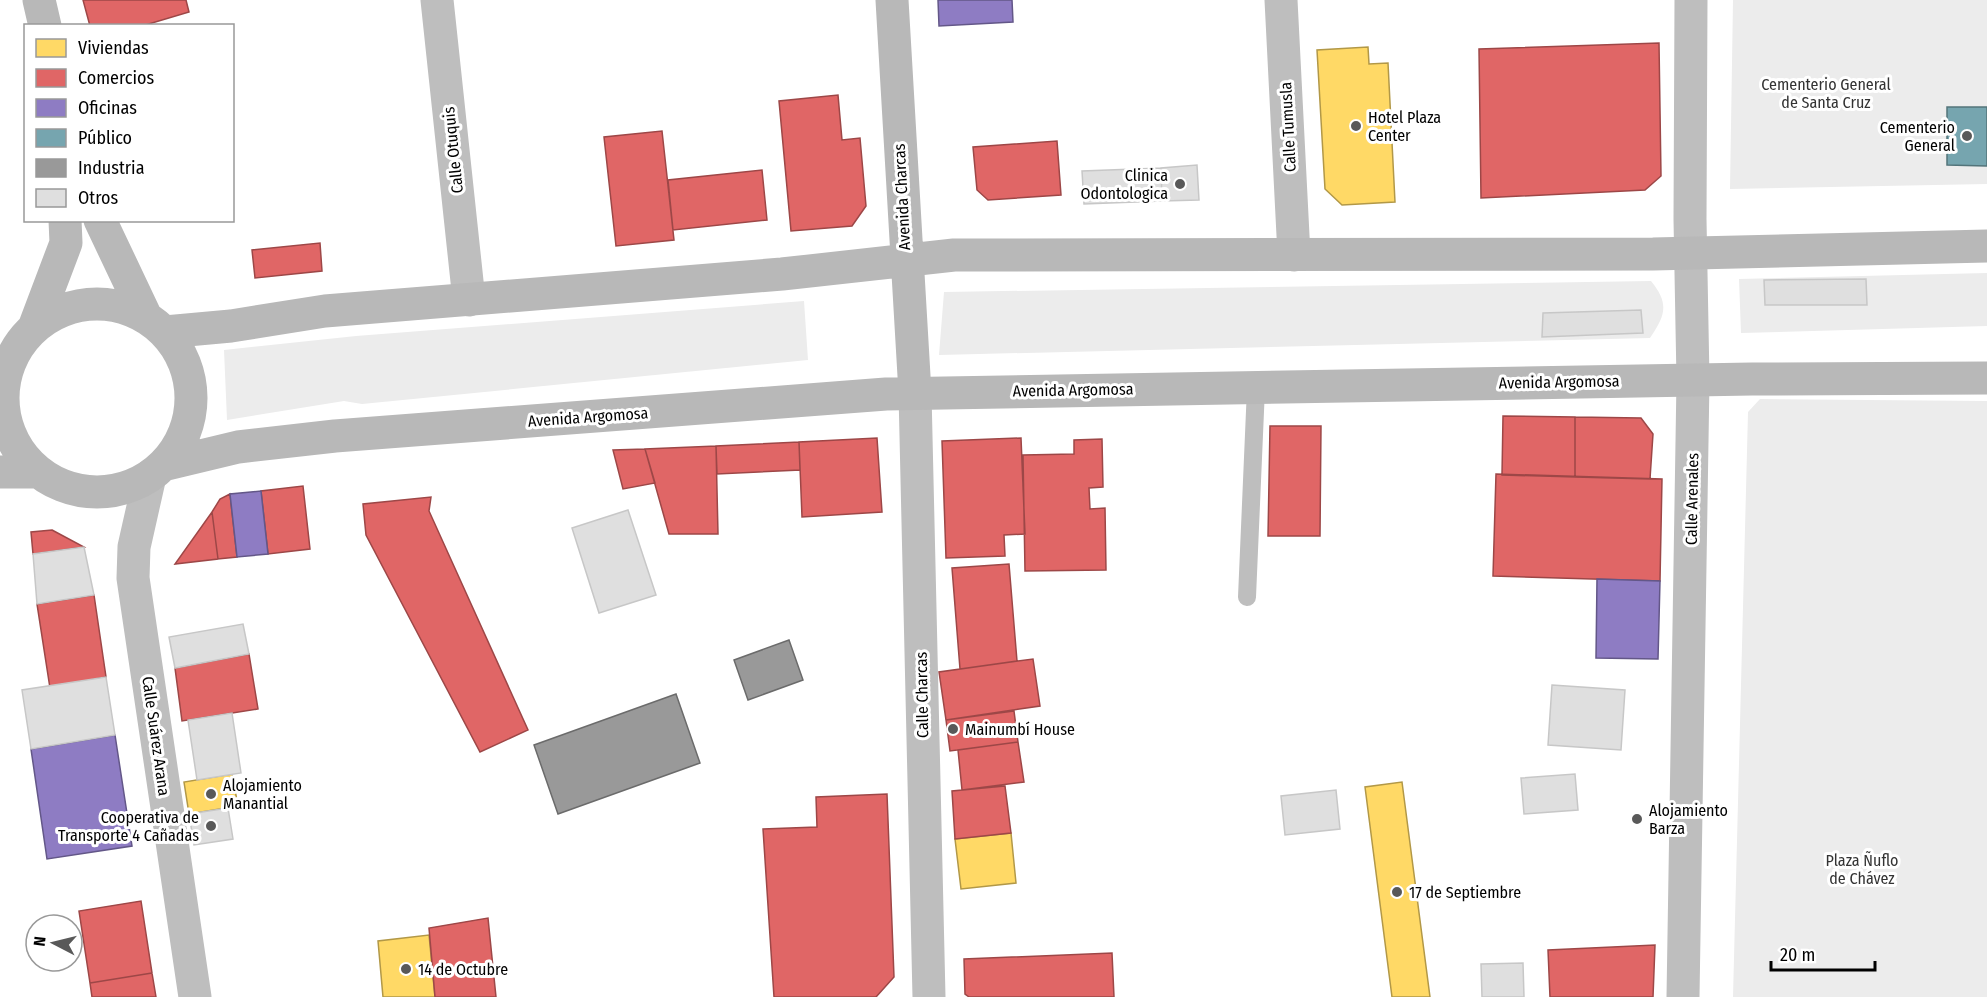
<svg xmlns="http://www.w3.org/2000/svg" width="1987" height="997" font-family="'Fira Sans Condensed',sans-serif">
<style>
.green{fill:#ececec}
.homes{fill:#ffd966;stroke:#b29847;stroke-width:1.5}
.shops{fill:#e06666;stroke:#9d4747;stroke-width:1.5}
.offices{fill:#8e7cc3;stroke:#635788;stroke-width:1.5}
.public{fill:#76a5af;stroke:#53747a;stroke-width:1.5}
.industry{fill:#999;stroke:#6b6b6b;stroke-width:1.5}
.building{fill:#dfdfdf;stroke:#c7c7c7;stroke-width:1.5}
.lines{fill:none;stroke-linecap:round;stroke-linejoin:round}
.service{stroke:#bebebe;stroke-width:18}
.minor{stroke:#bebebe;stroke-width:33}
.tertiary{stroke:#bebebe;stroke-width:33}
.secondary{stroke:#b8b8b8;stroke-width:33}
.poi-dot{fill:#595959;stroke:#fff;stroke-width:2}
.labels{text-anchor:middle;dominant-baseline:central;stroke-width:6;stroke-linejoin:round;paint-order:stroke}
.park-label{font-size:16px;fill:#333;stroke:#fff}
.poi-label{font-size:16px;fill:#000;stroke:#fff;text-anchor:start}
.street-label{font-size:16px;fill:#000;stroke:#fff}
</style>
<rect width="100%" height="100%" fill="#fff"/>
<path class="green" d="M 1733,0 L 1987,0 L 1987,184 L 1730,189 Z
M 1987,273 L 1987,326 L 1741,333 L 1739,279 Z
M 1651,281 C 1669,303 1666,315 1650,338 L 939,355 L 944,292 Z
M 804,301 L 808,360 L 362,404 L 344,401 L 227,420 L 224,350 L 356,336 Z
M 1760,399 L 1987,401 L 1987,997 L 1733,997 L 1748,412 Z"/>
<path class="homes" d="M 1368,47 L 1369,64 L 1388,63 L 1395,202 L 1342,205 L 1325,189 L 1317,50 Z
M 232,774 L 238,806 L 189,814 L 184,782 Z
M 1402,782 L 1430,997 L 1392,997 L 1365,787 Z
M 1011,833 L 1016,883 L 961,889 L 955,839 Z
M 429,935 L 435,997 L 383,997 L 378,941 Z"/>
<path class="shops" d="M 83,0 L 186,0 L 189,12 L 142,26 L 90,26 Z
M 1659,43 L 1661,176 L 1645,190 L 1481,198 L 1479,49 Z
M 838,95 L 842,140 L 860,138 L 866,206 L 852,226 L 791,231 L 779,101 Z
M 662,131 L 674,240 L 616,246 L 604,137 Z
M 1057,141 L 1061,195 L 988,200 L 977,190 L 973,147 Z
M 762,170 L 767,220 L 673,230 L 668,180 Z
M 320,243 L 322,271 L 255,278 L 252,250 Z
M 1503,416 L 1575,417 L 1575,477 L 1502,475 Z
M 1575,417 L 1641,418 L 1653,434 L 1650,479 L 1575,477 Z
M 1270,426 L 1321,426 L 1320,536 L 1268,536 Z
M 877,438 L 882,512 L 802,517 L 799,442 Z
M 1021,438 L 1025,534 L 1004,535 L 1005,556 L 946,558 L 942,441 Z
M 1102,439 L 1103,487 L 1089,488 L 1090,509 L 1105,508 L 1106,570 L 1025,571 L 1023,455 L 1074,454 L 1074,440 Z
M 799,442 L 800,470 L 717,474 L 716,446 Z
M 716,446 L 718,534 L 669,534 L 645,449 Z
M 645,449 L 655,483 L 623,489 L 613,450 Z
M 1496,474 L 1662,479 L 1660,581 L 1493,576 Z
M 303,486 L 310,549 L 268,554 L 261,491 Z
M 230,494 L 237,557 L 218,559 L 212,512 L 220,499 Z
M 431,497 L 429,511 L 528,730 L 480,752 L 366,535 L 363,504 Z
M 212,512 L 218,559 L 175,564 Z
M 52,530 L 84,547 L 33,554 L 31,532 Z
M 1009,564 L 1017,661 L 960,669 L 952,568 Z
M 94,595 L 106,677 L 50,688 L 37,604 Z
M 249,654 L 258,709 L 182,721 L 175,668 Z
M 1033,659 L 1040,706 L 946,720 L 939,672 Z
M 1014,711 L 1018,742 L 950,751 L 946,720 Z
M 1018,742 L 1024,782 L 962,790 L 958,750 Z
M 1005,786 L 1011,833 L 955,839 L 952,791 Z
M 887,794 L 894,977 L 876,997 L 774,997 L 763,829 L 817,827 L 816,797 Z
M 141,901 L 152,973 L 90,983 L 79,911 Z
M 488,918 L 496,997 L 435,997 L 429,928 Z
M 1655,945 L 1653,997 L 1550,997 L 1548,950 Z
M 1112,953 L 1114,997 L 969,997 L 965,994 L 964,959 Z
M 152,973 L 156,997 L 92,997 L 90,983 Z"/>
<path class="offices" d="M 938,0 L 1012,0 L 1013,22 L 939,26 Z
M 261,491 L 268,554 L 237,557 L 230,494 Z
M 1597,579 L 1660,581 L 1658,659 L 1596,658 Z
M 115,735 L 132,846 L 47,859 L 31,749 Z"/>
<path class="public" d="M 1947,107 L 1987,107 L 1987,166 L 1947,165 Z"/>
<path class="industry" d="M 789,640 L 803,680 L 748,700 L 734,660 Z
M 676,694 L 700,763 L 558,814 L 534,745 Z"/>
<path class="building" d="M 1197,165 L 1199,200 L 1162,201 L 1161,168 Z
M 1161,168 L 1162,201 L 1084,204 L 1082,171 Z
M 1866,279 L 1867,305 L 1765,305 L 1764,280 Z
M 1641,310 L 1643,333 L 1542,337 L 1543,313 Z
M 628,510 L 656,595 L 599,613 L 572,528 Z
M 84,547 L 94,595 L 37,604 L 33,554 Z
M 243,624 L 249,654 L 175,668 L 169,637 Z
M 106,677 L 115,735 L 31,749 L 22,690 Z
M 1552,685 L 1625,690 L 1621,750 L 1548,745 Z
M 232,713 L 241,773 L 197,780 L 188,720 Z
M 1575,774 L 1578,810 L 1524,814 L 1521,778 Z
M 1336,790 L 1340,829 L 1285,835 L 1281,796 Z
M 228,808 L 233,839 L 194,845 L 189,814 Z
M 1523,963 L 1524,997 L 1482,997 L 1481,964 Z"/>
<g class="lines">
<path class="service" d="M 1247,597 L 1256,388"/>
<path class="minor" d="M 437,0 L 469,300
M 1281,0 L 1294,255
M 1691,0 L 1690,219 L 1693,380
M 150,476 L 134,547 L 133,578 L 195,997"/>
<path class="tertiary" d="M 915,393 L 929,997
M 1683,997 L 1693,380"/>
<path class="secondary" d="M 39,0 L 45,26
M 892,0 L 915,393
M 100,220 L 146,317
M3 398a94 94 0 1 1 188 0a94 94 0 1 1-188 0Z
M 35,325 L 66,243 L 65,220
M 165,332 L 231,326 L 325,311 L 782,274 L 954,255 L 1653,254 L 1987,246
M 163,465 L 238,447 L 335,436 L 886,394 L 1752,379 L 1987,378
M 0,472 L 37,472"/>
</g>
<g class="poi-dot">
<circle cx="1356" cy="126" r="6"/>
<circle cx="1967" cy="136" r="6"/>
<circle cx="1180" cy="184" r="6"/>
<circle cx="953" cy="729" r="6"/>
<circle cx="211" cy="794" r="6"/>
<circle cx="1637" cy="819" r="6"/>
<circle cx="211" cy="826" r="6"/>
<circle cx="1397" cy="892" r="6"/>
<circle cx="406" cy="969" r="6"/>
</g>
<g class="labels">
<g class="park-label">
<text x="1826" y="84">Cementerio General<tspan x="1826" dy="18">de Santa Cruz</tspan></text>
<text x="1862" y="860">Plaza Ñuflo<tspan x="1862" dy="18">de Chávez</tspan></text>
</g>
<g class="poi-label">
<text x="1368" y="117">Hotel Plaza<tspan x="1368" dy="18">Center</tspan></text>
<text x="1955" y="127" text-anchor="end">Cementerio<tspan x="1955" dy="18">General</tspan></text>
<text x="1168" y="175" text-anchor="end">Clinica<tspan x="1168" dy="18">Odontologica</tspan></text>
<text x="965" y="729">Mainumbí House</text>
<text x="223" y="785">Alojamiento<tspan x="223" dy="18">Manantial</tspan></text>
<text x="1649" y="810">Alojamiento<tspan x="1649" dy="18">Barza</tspan></text>
<text x="199" y="817" text-anchor="end">Cooperativa de<tspan x="199" dy="18">Transporte 4 Cañadas</tspan></text>
<text x="1409" y="892">17 de Septiembre</text>
<text x="418" y="969">14 de Octubre</text>
</g>
<g class="street-label">
<text transform="translate(1288 127) rotate(-93)">Calle Tumusla</text>
<text transform="translate(453 150) rotate(-96)">Calle Otuquis</text>
<text transform="translate(902 197) rotate(-93)">Avenida Charcas</text>
<text transform="translate(1559 382) rotate(-1)">Avenida Argomosa</text>
<text transform="translate(1073 390) rotate(-1)">Avenida Argomosa</text>
<text transform="translate(588 417) rotate(-4)">Avenida Argomosa</text>
<text transform="translate(1692 499) rotate(-89)">Calle Arenales</text>
<text transform="translate(922 695) rotate(-91)">Calle Charcas</text>
<text transform="translate(156 736) rotate(82)">Calle Suárez Arana</text>
</g>
</g>
<rect x="24" y="24" width="210" height="198" fill="#ffffff" stroke="#999999" stroke-width="1.5"/>
<rect x="36" y="39" width="30" height="18" fill="#ffd966" stroke="#999999" stroke-width="1.5"/>
<text x="78" y="54" font-size="18" fill="#000000">Viviendas</text>
<rect x="36" y="69" width="30" height="18" fill="#e06666" stroke="#999999" stroke-width="1.5"/>
<text x="78" y="84" font-size="18" fill="#000000">Comercios</text>
<rect x="36" y="99" width="30" height="18" fill="#8e7cc3" stroke="#999999" stroke-width="1.5"/>
<text x="78" y="114" font-size="18" fill="#000000">Oficinas</text>
<rect x="36" y="129" width="30" height="18" fill="#76a5af" stroke="#999999" stroke-width="1.5"/>
<text x="78" y="144" font-size="18" fill="#000000">Público</text>
<rect x="36" y="159" width="30" height="18" fill="#999999" stroke="#999999" stroke-width="1.5"/>
<text x="78" y="174" font-size="18" fill="#000000">Industria</text>
<rect x="36" y="189" width="30" height="18" fill="#dfdfdf" stroke="#999999" stroke-width="1.5"/>
<text x="78" y="204" font-size="18" fill="#000000">Otros</text>
<g transform="translate(54 943) rotate(277)"><circle r="28" fill="#ffffff" stroke="#999999" stroke-width="1.5"/>
<path d="M0-4.5L10 22L0 15L-10 22Z" fill="#595959"/>
<text y="-9" font-size="16" font-weight="bold" text-anchor="middle" fill="#000000">N</text>
</g>
<path d="M1771 961v9h104v-9" fill="none" stroke="#000000" stroke-width="3"/>
<text x="1780" y="961" font-size="18" fill="#000000" stroke="#ffffff" stroke-width="4.5" paint-order="stroke">20 m</text>
</svg>
